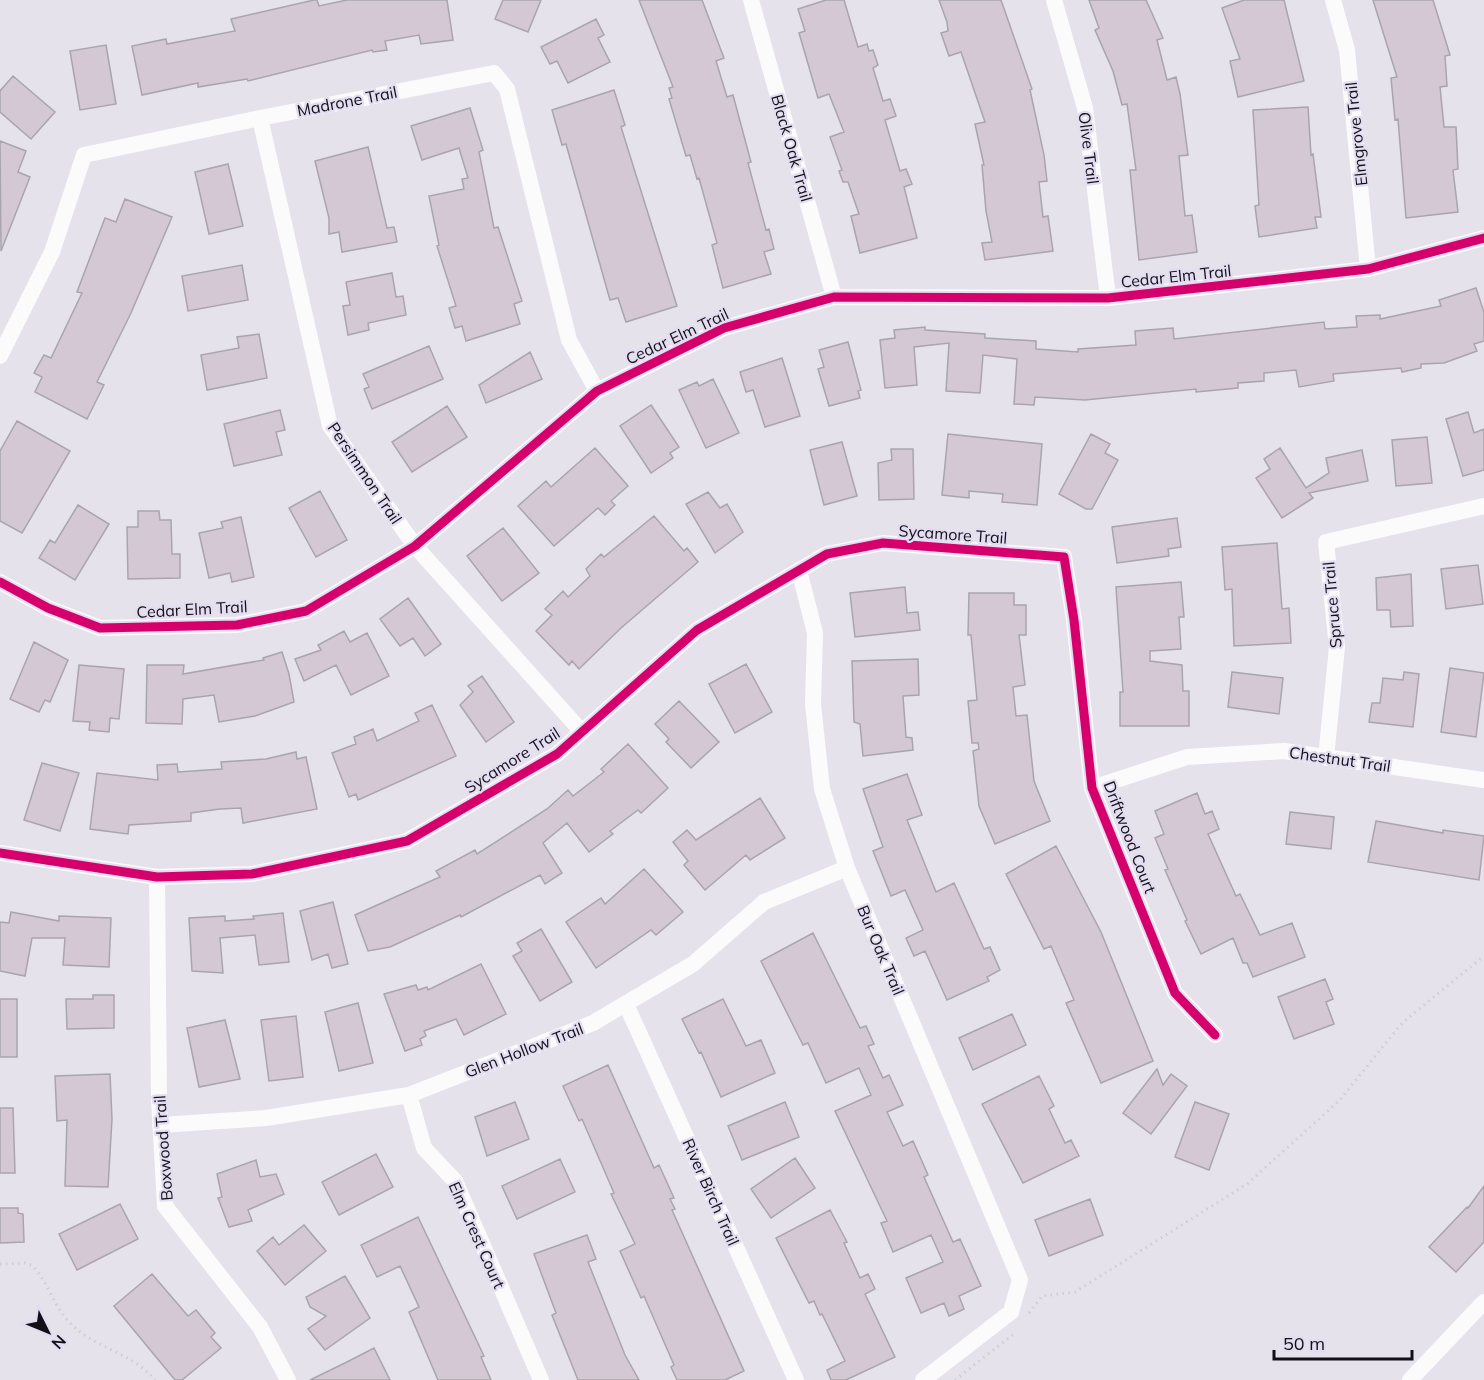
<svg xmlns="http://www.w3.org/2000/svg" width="1484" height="1380" font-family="Mulish,sans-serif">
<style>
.building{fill:#d5c8d5;stroke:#a9a5ac;stroke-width:1.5}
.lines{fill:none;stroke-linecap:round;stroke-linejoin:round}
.path{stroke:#ceced0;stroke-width:3;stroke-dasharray:1.5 4.5;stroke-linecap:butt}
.minor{stroke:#fbfbfc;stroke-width:16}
.cycleway-casing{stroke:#e4ddf1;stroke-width:13}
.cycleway{stroke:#d6006c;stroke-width:9}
.labels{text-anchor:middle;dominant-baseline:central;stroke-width:4.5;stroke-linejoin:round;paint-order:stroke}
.street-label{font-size:16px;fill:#121016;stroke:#e4ddf1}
</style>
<rect width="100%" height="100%" fill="#e5e2ec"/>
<path class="building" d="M 314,0 L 317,0 L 319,6 L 347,0 L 447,0 L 453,40 L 421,44 L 419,35 L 385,41 L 387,50 L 373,52 L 372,50 L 248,81 L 247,79 L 198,87 L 198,83 L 142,95 L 132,46 L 166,39 L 167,44 L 235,31 L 231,19 Z
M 503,0 L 541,0 L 528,32 L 495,19 Z
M 639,0 L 702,0 L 724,58 L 716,61 L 727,97 L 733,95 L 751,162 L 748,163 L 766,230 L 769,229 L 774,249 L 764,252 L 771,274 L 723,288 L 712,245 L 717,243 L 699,178 L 697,179 L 690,155 L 686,156 L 669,99 L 672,98 L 669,88 L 673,87 Z
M 826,0 L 844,0 L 858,47 L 867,44 L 869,51 L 873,50 L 878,65 L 873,68 L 883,101 L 890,99 L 896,116 L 885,120 L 900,171 L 906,169 L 912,184 L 904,187 L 917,238 L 860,253 L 851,216 L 859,214 L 848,182 L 843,182 L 839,171 L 842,170 L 830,137 L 844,132 L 829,94 L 818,98 L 799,33 L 805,31 L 798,9 Z
M 939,0 L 1001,0 L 1032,89 L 1030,90 L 1044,155 L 1047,181 L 1039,182 L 1043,217 L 1048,216 L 1053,251 L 985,260 L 982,243 L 992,242 L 986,211 L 982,165 L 984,165 L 975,124 L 985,122 L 961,52 L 949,56 L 941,33 L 948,31 L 947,22 Z
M 1089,0 L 1146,0 L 1163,38 L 1157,40 L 1167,80 L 1176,77 L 1180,94 L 1188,155 L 1179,156 L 1185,216 L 1192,215 L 1197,252 L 1139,260 L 1130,170 L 1136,170 L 1127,104 L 1122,105 L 1113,71 L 1095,30 L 1099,28 Z
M 1244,0 L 1284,0 L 1304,81 L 1238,97 L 1230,61 L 1240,59 L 1222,8 Z
M 1373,0 L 1433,0 L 1450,55 L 1445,56 L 1447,86 L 1440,87 L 1444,127 L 1456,127 L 1458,169 L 1453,170 L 1458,212 L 1406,218 L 1398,119 L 1395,120 L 1391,78 L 1397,77 Z
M 596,19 L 604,35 L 598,38 L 610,62 L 568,83 L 557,61 L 550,64 L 541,47 Z
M 106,45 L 116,104 L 80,110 L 70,51 Z
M 13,76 L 55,112 L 31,139 L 0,112 L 0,91 Z
M 614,90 L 625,125 L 621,127 L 677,306 L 626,322 L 618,298 L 610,300 L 566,144 L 562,145 L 552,110 Z
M 1308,107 L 1311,155 L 1313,154 L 1321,217 L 1315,217 L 1317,228 L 1259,237 L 1255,206 L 1259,205 L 1253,110 Z
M 470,108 L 483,150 L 479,152 L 494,228 L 498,227 L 522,301 L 514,304 L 520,324 L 466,341 L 462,326 L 455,328 L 449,308 L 456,306 L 437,246 L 439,245 L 429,196 L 464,189 L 462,179 L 468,178 L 459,148 L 422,160 L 411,126 Z
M 0,141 L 26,151 L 18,172 L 30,177 L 1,251 Z
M 368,147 L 387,228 L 394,227 L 397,242 L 342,252 L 339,232 L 329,234 L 329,218 L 315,161 Z
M 228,164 L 243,226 L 209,234 L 195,172 Z
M 125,199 L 172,217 L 131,313 L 97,382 L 104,385 L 87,419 L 35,392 L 42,377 L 34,373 L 44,355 L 51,358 L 82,293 L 77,292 L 105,218 L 116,222 Z
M 242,265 L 248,300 L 188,311 L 182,276 Z
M 392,273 L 396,297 L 403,296 L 406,315 L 368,323 L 369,330 L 348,335 L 343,306 L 350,305 L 346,282 Z
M 1476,288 L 1484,312 L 1484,341 L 1474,344 L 1477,351 L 1444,363 L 1421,364 L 1421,368 L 1402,372 L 1401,368 L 1333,374 L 1334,381 L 1299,387 L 1296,370 L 1264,373 L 1264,381 L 1238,383 L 1238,388 L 1196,392 L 1196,389 L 1085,400 L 1035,397 L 1034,405 L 1014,404 L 1017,359 L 983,355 L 980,393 L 946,391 L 949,343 L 914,347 L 917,385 L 885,388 L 880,340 L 895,338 L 894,330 L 925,327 L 925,330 L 985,334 L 985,338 L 1036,341 L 1036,349 L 1078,352 L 1078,349 L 1136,345 L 1135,331 L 1173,328 L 1174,339 L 1324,322 L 1325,329 L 1357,327 L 1356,316 L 1380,315 L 1380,319 L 1441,306 L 1439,300 Z
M 259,334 L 267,378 L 207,390 L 201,355 L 239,348 L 237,337 Z
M 848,342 L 861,390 L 858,391 L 860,398 L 829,406 L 818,369 L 824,367 L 819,350 Z
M 429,346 L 443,379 L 372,409 L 364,389 L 369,387 L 363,374 Z
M 530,352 L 542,379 L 486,403 L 479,385 Z
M 782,358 L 800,416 L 765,427 L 753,390 L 746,392 L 740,372 Z
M 713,379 L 739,433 L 706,448 L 679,390 L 697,382 L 699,386 Z
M 651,405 L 679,447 L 670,453 L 673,458 L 651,473 L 620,426 Z
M 447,406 L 467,437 L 412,472 L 392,442 Z
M 280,410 L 285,430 L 276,432 L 282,455 L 234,466 L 224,424 Z
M 1468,412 L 1474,433 L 1484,429 L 1484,470 L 1463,476 L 1446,419 Z
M 17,421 L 70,451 L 22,533 L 0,521 L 0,451 Z
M 948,434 L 1042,444 L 1037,505 L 1002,502 L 1003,494 L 969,491 L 969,498 L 942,495 Z
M 1091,434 L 1110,444 L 1105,453 L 1118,460 L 1092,509 L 1086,509 L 1059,494 Z
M 1427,437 L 1432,483 L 1396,486 L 1392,440 Z
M 842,442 L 857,496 L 824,505 L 810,450 Z
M 595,448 L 628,486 L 611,501 L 615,505 L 605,515 L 598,508 L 554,546 L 518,506 L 546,481 L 551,487 Z
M 1280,448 L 1306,488 L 1329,473 L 1326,458 L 1362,450 L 1368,481 L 1309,493 L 1313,498 L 1282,518 L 1256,478 L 1270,469 L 1264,459 Z
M 891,449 L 913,449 L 914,499 L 879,500 L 878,463 L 892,460 Z
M 320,491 L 347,540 L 316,557 L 289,508 Z
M 708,492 L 720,508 L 727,504 L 743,532 L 715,553 L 686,504 Z
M 78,505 L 109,524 L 75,580 L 39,558 L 50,540 L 55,543 Z
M 138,511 L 159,511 L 160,520 L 171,520 L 172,554 L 180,554 L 180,578 L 128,579 L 127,527 L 138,527 Z
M 654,516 L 684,551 L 687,548 L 698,562 L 621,628 L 579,669 L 572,661 L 569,665 L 536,631 L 552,615 L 545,609 L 563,591 L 568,597 L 590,576 L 586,569 L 601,554 L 604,557 Z
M 241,517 L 254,577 L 232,582 L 230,573 L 209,578 L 199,533 L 223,528 L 221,522 Z
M 1177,518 L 1181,547 L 1168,549 L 1169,556 L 1117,563 L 1112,527 Z
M 503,528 L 539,573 L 502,601 L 467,556 Z
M 1277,543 L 1282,609 L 1289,608 L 1291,643 L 1234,646 L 1232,589 L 1225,590 L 1222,547 Z
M 1478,565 L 1483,604 L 1446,609 L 1441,569 Z
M 1411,574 L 1413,626 L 1391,627 L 1390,610 L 1377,610 L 1376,578 Z
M 1181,582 L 1184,617 L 1179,617 L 1181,649 L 1150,651 L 1150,661 L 1182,665 L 1183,691 L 1189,691 L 1189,726 L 1120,726 L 1120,692 L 1123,692 L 1116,587 Z
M 905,587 L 907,613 L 918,612 L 920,630 L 855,637 L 850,593 Z
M 969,593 L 1014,593 L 1014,605 L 1026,605 L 1026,635 L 1019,635 L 1025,685 L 1013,687 L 1016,716 L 1027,715 L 1034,781 L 1050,821 L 995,844 L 979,806 L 974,759 L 973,751 L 979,749 L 978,743 L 972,743 L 968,701 L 977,700 L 971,635 L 968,635 Z
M 408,598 L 441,644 L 425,656 L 413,638 L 400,646 L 380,619 Z
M 344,631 L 350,642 L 367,633 L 389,676 L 351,695 L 336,665 L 304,681 L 295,659 L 321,650 L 318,645 Z
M 34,642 L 68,660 L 50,702 L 45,700 L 39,712 L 10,699 Z
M 282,652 L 289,674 L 294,702 L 255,716 L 219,722 L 214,695 L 183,699 L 182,724 L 146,723 L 147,665 L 184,665 L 183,674 L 264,660 L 263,658 Z
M 918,659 L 919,695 L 903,696 L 906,737 L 912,738 L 913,750 L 863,756 L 860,724 L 854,722 L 852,661 Z
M 746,664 L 772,712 L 735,733 L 709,684 Z
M 79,665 L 124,669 L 119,719 L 110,718 L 109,732 L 89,730 L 90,722 L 73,721 Z
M 1450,668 L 1484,673 L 1476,737 L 1441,732 Z
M 1232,672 L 1283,678 L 1279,714 L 1228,707 Z
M 1404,672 L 1419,674 L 1413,727 L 1369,722 L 1372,703 L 1380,703 L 1383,678 L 1403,680 Z
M 482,676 L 514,722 L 486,742 L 460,705 L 473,692 L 468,686 Z
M 679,701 L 719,742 L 691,768 L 666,742 L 669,739 L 655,724 Z
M 432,705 L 456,756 L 358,800 L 356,794 L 349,797 L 332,753 L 356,744 L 354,737 L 373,729 L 377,741 L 419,721 L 415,713 Z
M 628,744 L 668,788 L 641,813 L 638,810 L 610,831 L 613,834 L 589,852 L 567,823 L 543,843 L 562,873 L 545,884 L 540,875 L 461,917 L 460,915 L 390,947 L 368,951 L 355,915 L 440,877 L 436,871 L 475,850 L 477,854 L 547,809 L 568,790 L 573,796 L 604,772 L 601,769 Z
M 296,752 L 297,759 L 306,757 L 317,809 L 243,823 L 241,808 L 220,809 L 191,813 L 191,821 L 129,825 L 128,834 L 90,829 L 97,773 L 158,780 L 157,765 L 177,764 L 178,772 L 222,769 L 221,762 L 266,759 Z
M 42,763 L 79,773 L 60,831 L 24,820 Z
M 907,774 L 922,815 L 907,820 L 936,892 L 954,883 L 984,949 L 990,947 L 1000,970 L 987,977 L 989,981 L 947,1000 L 925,951 L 914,956 L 906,938 L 923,930 L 905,890 L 891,896 L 873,851 L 883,847 L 863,789 Z
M 1197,793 L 1205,814 L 1212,811 L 1219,829 L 1208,834 L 1236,896 L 1240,894 L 1260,935 L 1292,923 L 1305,957 L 1253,977 L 1247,963 L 1243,963 L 1233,938 L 1201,954 L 1185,921 L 1187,920 L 1165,870 L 1168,869 L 1155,838 L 1164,834 L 1155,811 Z
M 760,798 L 785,838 L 750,860 L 746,855 L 705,890 L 684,865 L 688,861 L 673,842 L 687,830 L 696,840 Z
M 1290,812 L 1334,817 L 1331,849 L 1286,844 Z
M 1376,821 L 1443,833 L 1443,830 L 1484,836 L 1479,880 L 1368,862 Z
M 1056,846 L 1101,932 L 1153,1061 L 1101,1083 L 1066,1003 L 1074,1000 L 1051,946 L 1044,949 L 1006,874 Z
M 644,869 L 683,912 L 656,935 L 651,930 L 596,968 L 566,922 L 601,898 L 605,904 Z
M 333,902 L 348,964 L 332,968 L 328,954 L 312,960 L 300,911 Z
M 11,912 L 59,921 L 59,916 L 111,918 L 109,967 L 63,965 L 65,938 L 32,938 L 25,976 L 0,971 L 0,922 L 9,923 Z
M 283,913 L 289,962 L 259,965 L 255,935 L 220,938 L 223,973 L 192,971 L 189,918 L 225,916 L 225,921 L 254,919 L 253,916 Z
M 541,929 L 572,982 L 540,1001 L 513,956 L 522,951 L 517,943 Z
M 813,933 L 860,1028 L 866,1026 L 874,1044 L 868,1046 L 883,1078 L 889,1075 L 903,1105 L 887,1112 L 903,1146 L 913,1141 L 928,1175 L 924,1177 L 953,1242 L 960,1239 L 981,1286 L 959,1296 L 964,1309 L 949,1316 L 944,1303 L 921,1313 L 906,1278 L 943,1262 L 931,1235 L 893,1252 L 881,1223 L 887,1221 L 835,1111 L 871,1095 L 859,1068 L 826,1083 L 808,1043 L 803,1045 L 761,961 Z
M 481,964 L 506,1014 L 464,1035 L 456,1019 L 424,1031 L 426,1036 L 420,1039 L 422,1045 L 405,1051 L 384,994 L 416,985 L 418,990 L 427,987 L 428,990 Z
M 1325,979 L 1333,999 L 1326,1002 L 1334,1024 L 1294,1039 L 1278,997 Z
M 93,995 L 114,995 L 114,1028 L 67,1029 L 66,999 L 93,999 Z
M 0,999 L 17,999 L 17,1057 L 0,1057 Z
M 723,999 L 746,1046 L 761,1040 L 775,1073 L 721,1097 L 701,1052 L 699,1053 L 682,1019 Z
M 358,1003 L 373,1063 L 339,1071 L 325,1012 Z
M 1012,1014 L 1026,1045 L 973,1070 L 959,1038 Z
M 296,1016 L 303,1077 L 269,1081 L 261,1020 Z
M 225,1020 L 240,1079 L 199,1087 L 187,1028 Z
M 608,1065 L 654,1168 L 659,1165 L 674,1198 L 670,1199 L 675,1209 L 672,1210 L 744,1371 L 725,1380 L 677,1380 L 671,1367 L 674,1365 L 644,1296 L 641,1298 L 620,1251 L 635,1244 L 611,1194 L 614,1193 L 582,1119 L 579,1121 L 563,1086 Z
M 1157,1069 L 1163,1085 L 1171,1074 L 1187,1086 L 1151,1134 L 1123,1113 Z
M 110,1074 L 112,1119 L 108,1187 L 65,1186 L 67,1120 L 57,1121 L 55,1076 Z
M 1039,1076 L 1054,1106 L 1049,1109 L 1065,1143 L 1071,1140 L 1079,1156 L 1023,1183 L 982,1104 Z
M 515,1102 L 529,1139 L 487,1156 L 475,1117 Z
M 785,1102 L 799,1137 L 742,1160 L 728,1126 Z
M 1195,1102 L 1229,1114 L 1209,1170 L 1175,1157 Z
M 0,1108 L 13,1108 L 15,1173 L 0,1173 Z
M 376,1154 L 393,1187 L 339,1215 L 322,1182 Z
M 795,1158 L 815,1188 L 771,1218 L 751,1189 Z
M 560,1159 L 575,1192 L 517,1219 L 502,1186 Z
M 256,1160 L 260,1177 L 276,1174 L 284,1194 L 248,1210 L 252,1221 L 229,1227 L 218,1198 L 222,1197 L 217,1174 Z
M 1484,1186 L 1484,1242 L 1456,1272 L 1429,1247 L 1467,1207 L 1468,1208 Z
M 1090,1199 L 1103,1235 L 1049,1256 L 1035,1220 Z
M 120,1204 L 138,1239 L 77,1270 L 59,1234 Z
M 0,1208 L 18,1208 L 18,1213 L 23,1214 L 24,1242 L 0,1243 Z
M 830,1210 L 847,1242 L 844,1243 L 860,1278 L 868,1274 L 875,1289 L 865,1294 L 895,1357 L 846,1380 L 831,1380 L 827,1370 L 845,1361 L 822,1314 L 820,1315 L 814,1301 L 809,1303 L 776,1238 Z
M 418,1217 L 484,1356 L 481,1357 L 491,1380 L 438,1380 L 409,1312 L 419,1307 L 400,1266 L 377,1277 L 361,1245 Z
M 304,1225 L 326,1251 L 285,1285 L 257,1251 L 273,1237 L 279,1245 Z
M 587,1235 L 596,1259 L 588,1262 L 625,1355 L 639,1380 L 578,1380 L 552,1315 L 556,1313 L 534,1254 Z
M 152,1274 L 188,1316 L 196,1310 L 215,1333 L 211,1337 L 221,1348 L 182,1380 L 175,1380 L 114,1306 Z
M 345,1276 L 370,1318 L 325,1350 L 308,1329 L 326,1316 L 310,1307 L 306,1297 Z
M 374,1348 L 390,1380 L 310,1380 L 345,1363 Z"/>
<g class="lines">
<path class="path" d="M 0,1264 L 25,1263 L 33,1266 C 48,1283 54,1306 69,1322 C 93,1348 132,1352 155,1380
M 1029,1313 L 1042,1296 L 1075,1292 L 1247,1184 L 1339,1101 L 1402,1023 L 1484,956
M 955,1380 L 1015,1333"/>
<path class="minor" d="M 751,0 L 834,297
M 1054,0 L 1085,108 L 1108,298
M 1333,0 L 1347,50 L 1368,269
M 260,118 L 330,426 L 415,546 L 582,732
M 0,356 L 52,252 L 84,155 L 260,118 L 494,73 L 507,89 L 569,340 L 597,391
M 799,570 L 815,633 L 813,704 L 822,789 L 847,868 L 1020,1280 L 1011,1312 L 923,1380
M 0,582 L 48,608 L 100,628 L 237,625 L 306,611 L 415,546 L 597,391 L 724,328 L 834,297 L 1108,298 L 1368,269 L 1484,238
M 1326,758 L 1337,647 L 1326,542 L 1484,506
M 1092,788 L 1187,757 L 1284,751 L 1484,780
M 0,853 L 157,877 L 252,874 L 407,841 L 557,754 L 697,630 L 827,554 L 883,543 L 1064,557 L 1074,620 L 1092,788 L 1175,993 L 1215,1035
M 157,877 L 159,1099 L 165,1206 L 260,1327 L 288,1380
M 626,1004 L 796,1380
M 409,1095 L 424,1148 L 455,1181 L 541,1380
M 160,1125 L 266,1118 L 409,1095 L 593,1023 L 693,964 L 764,902 L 847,868
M 1410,1380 L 1484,1302"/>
<g class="cycleway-casing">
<path id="cycleway" d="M 0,582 L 48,608 L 100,628 L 237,625 L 306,611 L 415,546 L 597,391 L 724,328 L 834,297 L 1108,298 L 1368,269 L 1484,238
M 0,853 L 157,877 L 252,874 L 407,841 L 557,754 L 697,630 L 827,554 L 883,543 L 1064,557 L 1074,620 L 1092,788 L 1175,993 L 1215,1035"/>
</g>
<use href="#cycleway" class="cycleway"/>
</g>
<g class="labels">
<g class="street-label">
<text transform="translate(347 101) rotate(-11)">Madrone Trail</text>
<text transform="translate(1356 134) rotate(-96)">Elmgrove Trail</text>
<text transform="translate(792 148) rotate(74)">Black Oak Trail</text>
<text transform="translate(1089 148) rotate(83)">Olive Trail</text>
<text transform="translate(1176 276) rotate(-6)">Cedar Elm Trail</text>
<text transform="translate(677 336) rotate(-25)">Cedar Elm Trail</text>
<text transform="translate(365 473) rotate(56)">Persimmon Trail</text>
<text transform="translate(953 534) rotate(4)">Sycamore Trail</text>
<text transform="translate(1332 605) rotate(-95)">Spruce Trail</text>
<text transform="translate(192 609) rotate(-3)">Cedar Elm Trail</text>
<text transform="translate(1340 759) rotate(8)">Chestnut Trail</text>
<text transform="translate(512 760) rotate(-32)">Sycamore Trail</text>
<text transform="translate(1130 837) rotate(69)">Driftwood Court</text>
<text transform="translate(881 950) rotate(67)">Bur Oak Trail</text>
<text transform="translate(524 1050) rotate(-21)">Glen Hollow Trail</text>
<text transform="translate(163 1148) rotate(-94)">Boxwood Trail</text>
<text transform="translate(711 1192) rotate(66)">River Birch Trail</text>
<text transform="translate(477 1235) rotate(66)">Elm Crest Court</text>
</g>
</g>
<g transform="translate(48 1332) rotate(133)" stroke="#e4ddf1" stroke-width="4.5" paint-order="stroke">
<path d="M0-4.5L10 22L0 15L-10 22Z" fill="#121016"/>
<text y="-9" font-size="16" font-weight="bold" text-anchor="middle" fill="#121016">N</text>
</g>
<path d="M1274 1350v9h138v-9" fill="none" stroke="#121016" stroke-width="3"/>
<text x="1283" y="1350" font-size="18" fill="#121016" stroke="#e4ddf1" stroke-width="4.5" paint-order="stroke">50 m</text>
</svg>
